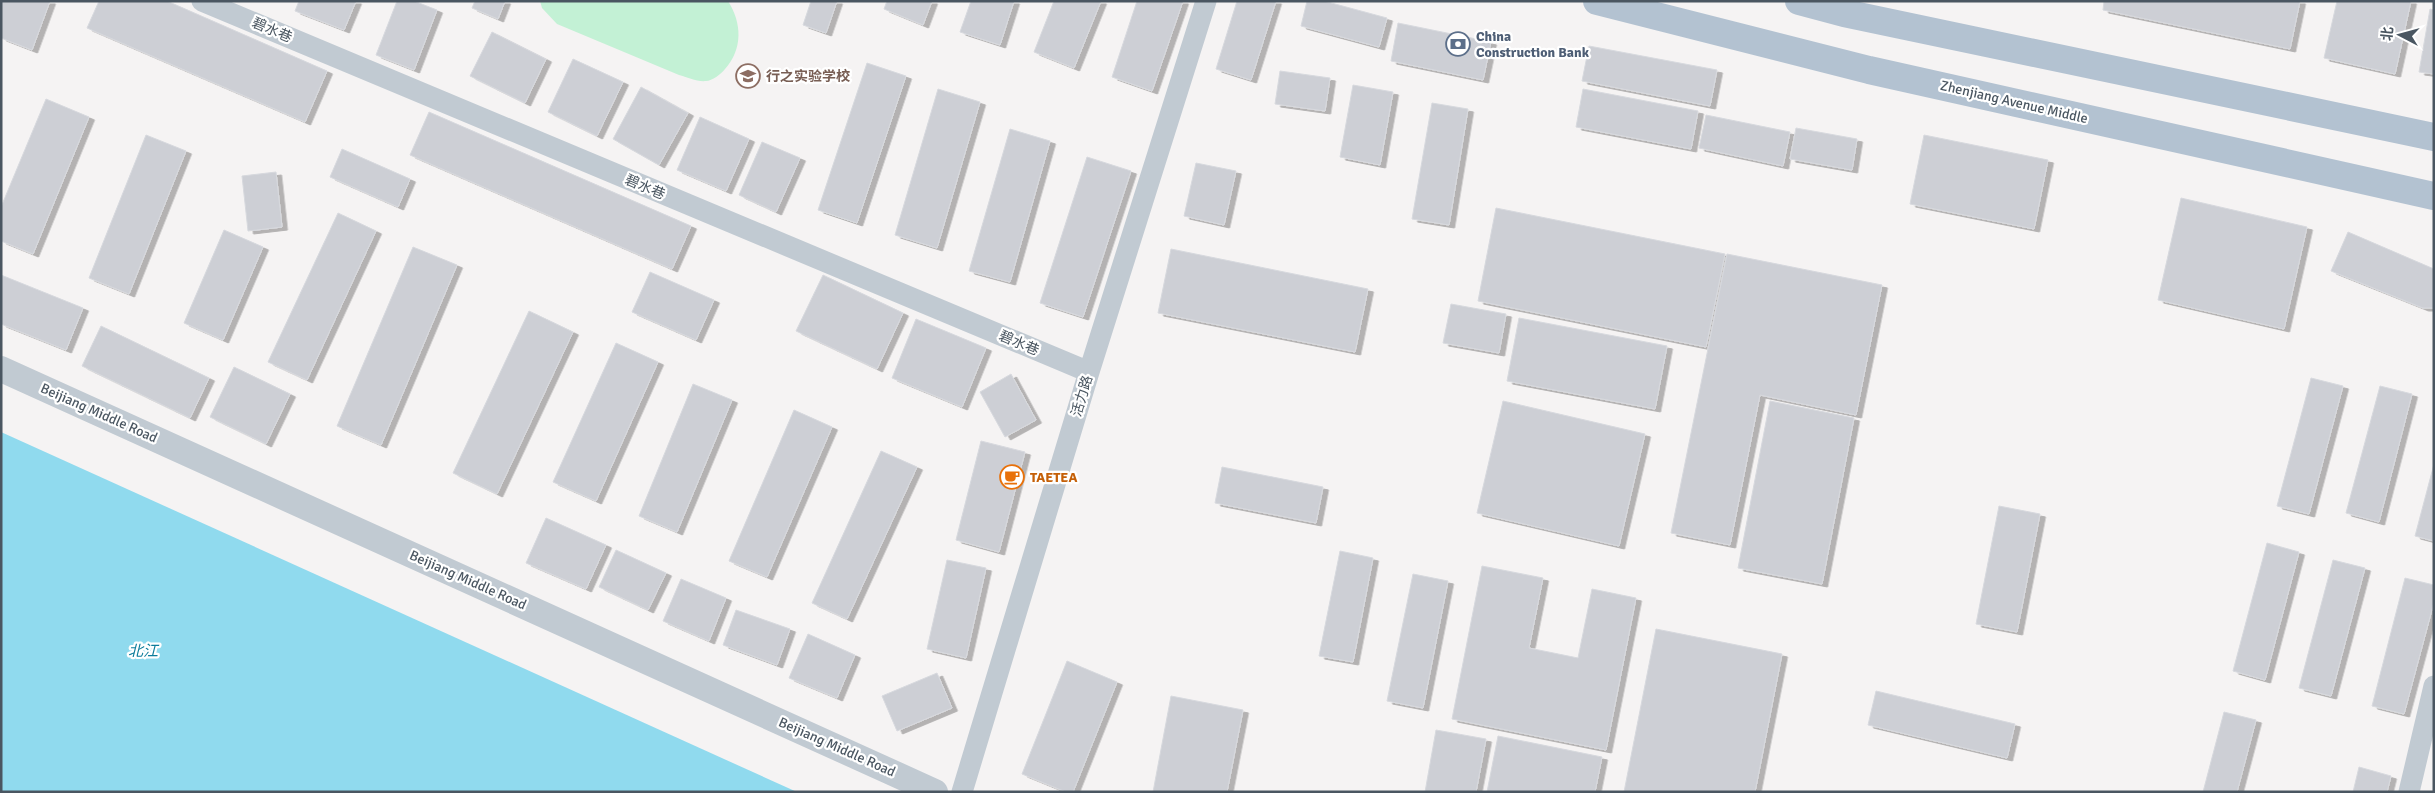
<svg xmlns="http://www.w3.org/2000/svg" width="2435" height="793" font-family="Signika,'Noto Sans SC',sans-serif">
<style>
.green{fill:#c3f1d5}
.water{fill:#90daee}
.building{fill:#cdcfd5;stroke:#d7d9de;filter:url(#shadow)}
.lines{fill:none;stroke-linecap:round;stroke-linejoin:round}
.minor{stroke:#c1cad2;stroke-width:21}
.tertiary{stroke:#c1cad2;stroke-width:26}
.primary{stroke:#b3c2d1;stroke-width:28}
.labels{text-anchor:middle;dominant-baseline:central;stroke-width:4.5;stroke-linejoin:round;paint-order:stroke}
.street-label{font-size:14px;fill:#4a5661;stroke:#fff}
.service-label{font-size:14px;font-weight:bold;fill:#4e5e75;stroke:#fff;text-anchor:start}
.education-label{font-size:14px;font-weight:bold;fill:#785e54;stroke:#fff;text-anchor:start}
.food-label{font-size:14px;font-weight:bold;fill:#c56008;stroke:#fff;text-anchor:start}
.water-label{font-size:15px;font-style:italic;fill:#0c7c9b;stroke:#fff}
</style>
<defs>
<filter id="shadow"><feDropShadow dx="5.5" dy="3" stdDeviation="0" flood-color="#0004"/></filter>
</defs>
<rect width="100%" height="100%" fill="#f5f3f3"/>
<path class="green" d="M 540,1 L 728,1 C 742,23 743,49 725,69 C 721,74 712,81 706,81 C 697,82 687,77 679,75 L 557,24 L 542,8 Z"/>
<path class="water" d="M 1,432 L 797,792 L 1,792 Z"/>
<path class="building" d="M 1,1 L 50,1 L 32,50 L 1,38 Z
M 99,1 L 167,1 L 327,71 L 305,122 L 87,28 Z
M 299,1 L 356,1 L 344,30 L 295,11 Z
M 397,1 L 414,1 L 437,10 L 414,70 L 376,55 Z
M 475,1 L 505,1 L 498,19 L 472,8 Z
M 811,1 L 837,1 L 826,33 L 803,25 Z
M 887,1 L 932,1 L 923,25 L 884,9 Z
M 971,1 L 1014,1 L 1000,45 L 960,32 Z
M 1054,1 L 1101,1 L 1074,68 L 1034,52 Z
M 1137,1 L 1183,1 L 1152,91 L 1112,77 Z
M 1237,1 L 1276,1 L 1251,80 L 1216,69 Z
M 1307,1 L 1324,1 L 1387,18 L 1379,47 L 1301,26 Z
M 2104,1 L 2300,1 L 2290,49 L 2103,10 Z
M 2337,1 L 2411,1 L 2395,74 L 2324,58 Z
M 2430,9 L 2434,10 L 2434,74 L 2419,72 Z
M 1398,23 L 1491,42 L 1483,80 L 1391,61 Z
M 492,32 L 546,59 L 525,103 L 470,76 Z
M 1589,46 L 1717,70 L 1710,106 L 1582,81 Z
M 573,59 L 623,82 L 597,136 L 548,112 Z
M 867,63 L 906,76 L 857,223 L 818,210 Z
M 1280,71 L 1330,78 L 1325,111 L 1275,104 Z
M 1353,85 L 1393,92 L 1380,165 L 1340,157 Z
M 641,87 L 688,113 L 659,165 L 613,139 Z
M 938,89 L 980,102 L 937,248 L 895,235 Z
M 1583,89 L 1698,111 L 1691,149 L 1576,127 Z
M 46,99 L 89,117 L 33,254 L 1,241 L 1,207 Z
M 1432,103 L 1468,109 L 1449,225 L 1412,219 Z
M 429,112 L 691,226 L 672,269 L 410,155 Z
M 1706,115 L 1790,132 L 1783,166 L 1699,148 Z
M 700,117 L 749,139 L 726,191 L 677,170 Z
M 1796,128 L 1857,139 L 1852,170 L 1790,159 Z
M 1010,129 L 1050,141 L 1010,282 L 969,271 Z
M 146,135 L 186,151 L 129,294 L 89,278 Z
M 1924,135 L 2048,160 L 2034,229 L 1910,204 Z
M 762,142 L 800,158 L 776,212 L 739,195 Z
M 342,149 L 410,179 L 398,207 L 330,177 Z
M 1087,157 L 1131,171 L 1083,317 L 1040,303 Z
M 1196,163 L 1236,171 L 1224,225 L 1184,216 Z
M 276,172 L 282,227 L 248,231 L 242,176 Z
M 2181,198 L 2307,227 L 2284,329 L 2158,300 Z
M 1496,208 L 1725,254 L 1706,347 L 1478,301 Z
M 338,213 L 376,231 L 307,380 L 268,362 Z
M 224,230 L 263,247 L 223,340 L 184,323 Z
M 2348,232 L 2434,269 L 2434,308 L 2423,308 L 2331,271 Z
M 413,247 L 457,265 L 381,445 L 337,426 Z
M 1171,249 L 1368,289 L 1355,352 L 1158,313 Z
M 1727,254 L 1882,285 L 1856,415 L 1760,395 L 1730,545 L 1671,533 Z
M 650,272 L 714,300 L 696,340 L 632,312 Z
M 1,275 L 83,308 L 66,350 L 1,324 Z
M 823,275 L 903,313 L 877,369 L 796,331 Z
M 1451,304 L 1506,314 L 1499,353 L 1443,343 Z
M 529,311 L 573,332 L 497,494 L 453,473 Z
M 1519,318 L 1667,346 L 1655,409 L 1507,381 Z
M 916,319 L 986,348 L 962,407 L 892,378 Z
M 101,326 L 209,378 L 190,418 L 82,366 Z
M 616,343 L 658,362 L 596,501 L 553,482 Z
M 234,367 L 290,394 L 266,444 L 210,417 Z
M 1011,374 L 1036,420 L 1005,437 L 980,392 Z
M 2311,378 L 2343,386 L 2309,514 L 2277,506 Z
M 693,384 L 732,400 L 677,532 L 639,516 Z
M 2380,386 L 2412,394 L 2379,522 L 2346,513 Z
M 1503,401 L 1645,434 L 1619,546 L 1477,513 Z
M 1770,401 L 1854,418 L 1822,584 L 1738,568 Z
M 794,410 L 832,427 L 767,577 L 729,561 Z
M 981,441 L 1025,452 L 999,552 L 956,540 Z
M 881,451 L 917,467 L 847,619 L 812,603 Z
M 2434,464 L 2434,541 L 2415,536 Z
M 1222,467 L 1323,487 L 1316,523 L 1215,503 Z
M 1999,506 L 2040,514 L 2017,632 L 1976,624 Z
M 546,518 L 606,545 L 586,589 L 526,563 Z
M 2267,543 L 2299,552 L 2265,680 L 2233,671 Z
M 616,550 L 666,573 L 648,610 L 599,587 Z
M 1340,551 L 1373,558 L 1353,662 L 1319,656 Z
M 947,560 L 986,568 L 966,658 L 927,649 Z
M 2333,560 L 2365,568 L 2331,696 L 2299,688 Z
M 1482,566 L 1543,578 L 1529,648 L 1578,658 L 1592,589 L 1636,598 L 1606,750 L 1452,719 Z
M 1413,574 L 1448,581 L 1423,708 L 1387,701 Z
M 2405,578 L 2434,585 L 2434,602 L 2404,714 L 2372,706 Z
M 681,579 L 726,598 L 709,641 L 663,621 Z
M 736,610 L 790,629 L 777,665 L 723,645 Z
M 1656,629 L 1782,654 L 1755,792 L 1624,792 Z
M 808,634 L 855,655 L 837,698 L 789,678 Z
M 1067,661 L 1117,682 L 1073,792 L 1066,792 L 1022,774 Z
M 937,673 L 952,708 L 897,731 L 882,696 Z
M 1876,691 L 2015,724 L 2007,758 L 1868,725 Z
M 1171,696 L 1243,710 L 1227,792 L 1153,792 Z
M 2224,712 L 2256,720 L 2237,792 L 2203,792 Z
M 1436,730 L 1486,739 L 1476,792 L 1425,792 Z
M 1498,736 L 1602,757 L 1595,792 L 1487,792 Z
M 2359,767 L 2391,776 L 2387,792 L 2353,792 Z"/>
<g class="lines">
<path class="minor" d="M 202,1 L 1089,372
M 962,792 L 1089,372 L 1206,1
M 2409,792 L 2434,686"/>
<path class="tertiary" d="M 1,369 L 935,792"/>
<path class="primary" d="M 1597,1 L 1869,70 L 2434,196
M 1799,1 L 1844,13 L 2434,137"/>
</g>
<defs>
<g id="bank-ring" transform="scale(1.25)"><circle r="9.5" fill="#fff" stroke="#5c6f8a" stroke-width="1.5"/><path d="M-6-4H6V4H-6ZM0-2.3a2.3 2.3 0 1 0 0 4.6a2.3 2.3 0 1 0 0-4.6Z" fill="#5c6f8a"/></g>
<g id="school-ring" transform="scale(1.25)"><circle r="9.5" fill="#fff" stroke="#8d6e63" stroke-width="1.5"/><path d="M0-5L7-2L0 1L-7-2ZM-4 1L0 2.5L4 1V4Q0 6-4 4Z" fill="#8d6e63"/></g>
<g id="cafe-ring" transform="scale(1.25)"><circle r="9.5" fill="#fff" stroke="#e8710a" stroke-width="1.5"/><path d="M-5.5-4.5H6V0H3Q3 3.5 0 3.5H-2.5Q-5.5 3.5-5.5 0ZM3-3.2v2h1.7v-2ZM-6 4.5H4V6H-6Z" fill="#e8710a"/></g>
</defs>
<g fill-rule="evenodd">
<use href="#bank-ring" x="1458" y="44"/>
<use href="#school-ring" x="748" y="76"/>
<use href="#cafe-ring" x="1012" y="477"/>
</g>
<g class="labels">
<g class="street-label">
<text transform="translate(272 30) rotate(23)">碧水巷</text>
<text transform="translate(2014 102) rotate(13)">Zhenjiang Avenue Middle</text>
<text transform="translate(645 187) rotate(23)">碧水巷</text>
<text transform="translate(1019 343) rotate(23)">碧水巷</text>
<text transform="translate(1082 396) rotate(-73)">活力路</text>
<text transform="translate(99 413) rotate(24)">Beijiang Middle Road</text>
<text transform="translate(468 580) rotate(24)">Beijiang Middle Road</text>
<text transform="translate(837 747) rotate(24)">Beijiang Middle Road</text>
</g>
<g class="service-label">
<text x="1476" y="36">China<tspan x="1476" dy="16">Construction Bank</tspan></text>
</g>
<g class="education-label">
<text x="766" y="76">行之实验学校</text>
</g>
<g class="food-label">
<text x="1030" y="477">TAETEA</text>
</g>
<g class="water-label">
<text x="143" y="651">北江</text>
</g>
</g>
<rect width="2435" height="793" fill="none" stroke="#4a5661" stroke-width="5"/>
<g transform="translate(2400 35) rotate(276)" stroke="#ffffff" stroke-width="4" paint-order="stroke">
<path d="M0-4L9 19L0 12L-9 19Z" fill="#4a5661"/>
<text y="-8" font-size="14" font-weight="bold" text-anchor="middle" fill="#4a5661">北</text>
</g>
</svg>
